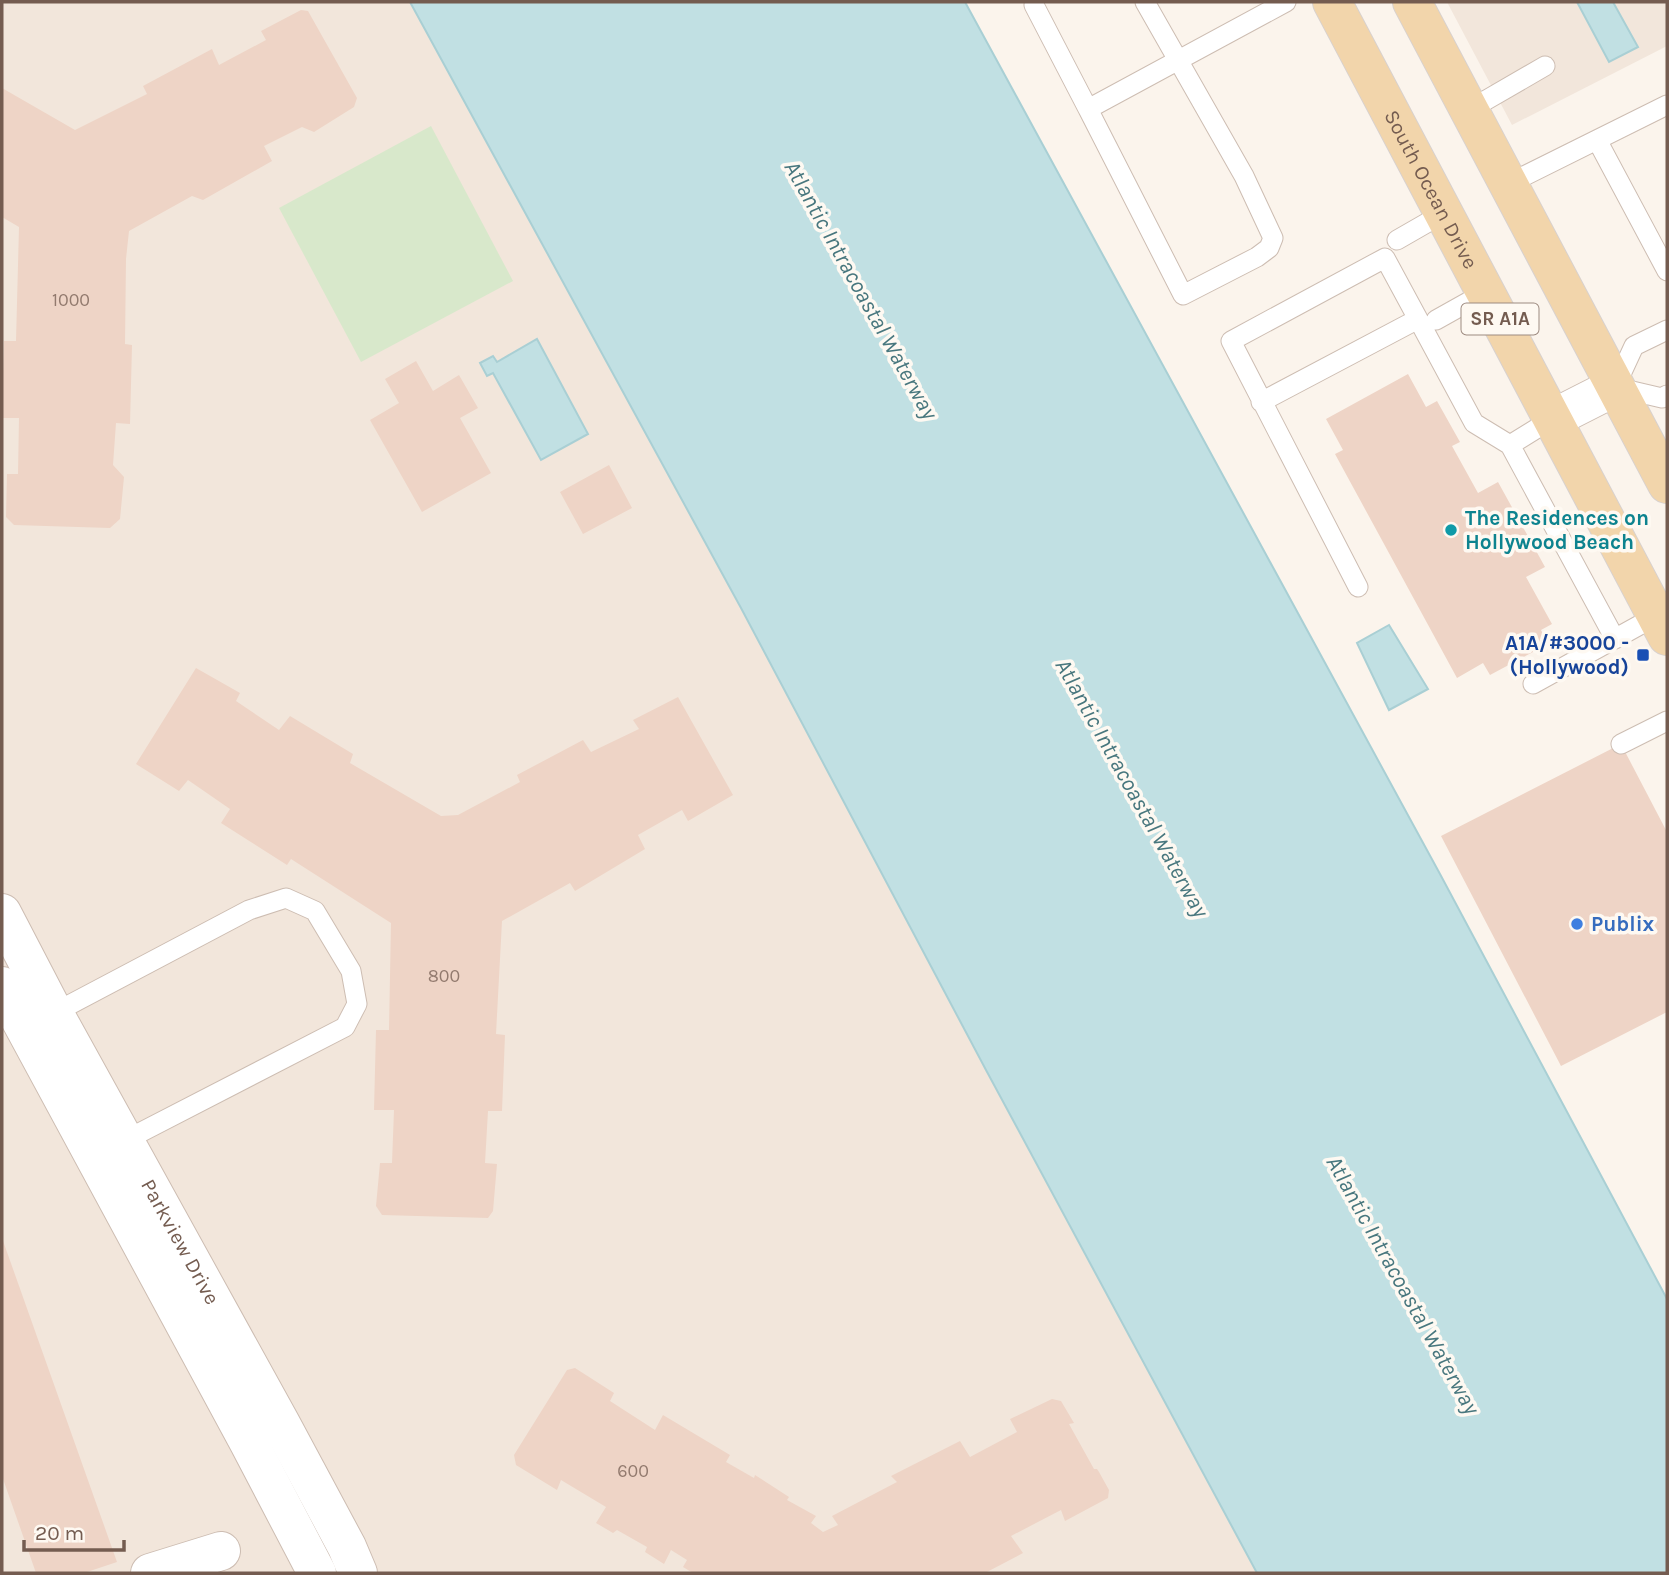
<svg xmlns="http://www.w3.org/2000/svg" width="1669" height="1575" font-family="Karla,sans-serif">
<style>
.residential{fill:#f2e6db}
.green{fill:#d8e8cb}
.water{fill:#c1e0e3;stroke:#a9cfd4;stroke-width:2}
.building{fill:#eed4c6}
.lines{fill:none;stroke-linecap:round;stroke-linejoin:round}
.lane-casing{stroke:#cdbdb2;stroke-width:21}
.street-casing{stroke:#cdbdb2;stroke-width:40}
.primary-casing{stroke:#d8d1ce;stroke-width:40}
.lane{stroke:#fff;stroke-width:19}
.street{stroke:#fff;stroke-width:38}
.primary{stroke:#f2d5ab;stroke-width:38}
.culture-dot{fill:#0f9aa8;stroke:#fef9f2;stroke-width:2.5}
.transit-dot{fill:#1a4fb4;stroke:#fef9f2;stroke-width:2.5}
.shop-dot{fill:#3f7fe0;stroke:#fef9f2;stroke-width:2.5}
.labels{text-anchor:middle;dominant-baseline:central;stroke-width:7;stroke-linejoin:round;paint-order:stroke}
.number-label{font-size:18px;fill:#927a6e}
.shield{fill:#fef9f2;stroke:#9d8b81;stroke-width:2}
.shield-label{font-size:19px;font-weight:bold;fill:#745c50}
.street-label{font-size:21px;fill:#745c50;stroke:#fef9f2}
.culture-label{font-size:21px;font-weight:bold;fill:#0d838f;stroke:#fef9f2;text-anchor:start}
.transit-label{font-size:21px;font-weight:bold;fill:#164399;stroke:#fef9f2;text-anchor:end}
.shop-label{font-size:21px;font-weight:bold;fill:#366cbe;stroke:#fef9f2;text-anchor:start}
.water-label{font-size:23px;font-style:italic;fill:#48777e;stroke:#fef9f2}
</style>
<rect width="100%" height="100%" fill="#fbf4ec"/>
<path class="residential" d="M 2,2 L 410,2 L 741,608 L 986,1070 L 1257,1573 L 2,1573 Z
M 1447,2 L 1667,2 L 1667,46 L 1512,125 Z"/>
<path class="green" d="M 431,126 L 513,281 L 361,362 L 279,208 Z"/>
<path class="water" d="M 410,2 L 965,2 L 1440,874 L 1667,1299 L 1667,1573 L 1257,1573 L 986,1070 L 741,608 Z
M 1577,2 L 1613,2 L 1638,47 L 1609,62 Z
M 537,339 L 588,434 L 541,460 L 493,373 L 487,376 L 480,363 L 493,356 L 497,362 Z
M 1389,625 L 1428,689 L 1389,710 L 1357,643 Z"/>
<path class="building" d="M 301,10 L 308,11 L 357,98 L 354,107 L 314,132 L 302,127 L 264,146 L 272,161 L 203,200 L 192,196 L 129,231 L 126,259 L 125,344 L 132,345 L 130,424 L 116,423 L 113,465 L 124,477 L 120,519 L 110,528 L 14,525 L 6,517 L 7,474 L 18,474 L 19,418 L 2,418 L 2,406 L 4,341 L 16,341 L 19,227 L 2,217 L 2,88 L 75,130 L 147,94 L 143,86 L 212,49 L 219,65 L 266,40 L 261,31 Z
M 416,361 L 433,391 L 459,375 L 478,408 L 460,418 L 491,473 L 422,512 L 370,420 L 399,403 L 385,379 Z
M 1408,374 L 1426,407 L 1437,401 L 1460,442 L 1452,446 L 1478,493 L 1498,482 L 1545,567 L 1526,577 L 1552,624 L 1541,630 L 1548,644 L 1490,675 L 1483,663 L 1457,678 L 1335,454 L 1343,450 L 1326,419 Z
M 609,465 L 632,508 L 583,534 L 560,492 Z
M 196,668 L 240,693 L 236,701 L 279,730 L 290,716 L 353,754 L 350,763 L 441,816 L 458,815 L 520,782 L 517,775 L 583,740 L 591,752 L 639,729 L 633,720 L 678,697 L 733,795 L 688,821 L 682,810 L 638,835 L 645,849 L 575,891 L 570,883 L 502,921 L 496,1034 L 505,1035 L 502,1111 L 488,1111 L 485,1163 L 497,1164 L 493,1211 L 488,1218 L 382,1215 L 376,1206 L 380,1163 L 392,1163 L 394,1110 L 374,1110 L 376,1030 L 389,1030 L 391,923 L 291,859 L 287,865 L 221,823 L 230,809 L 188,780 L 179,791 L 136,764 Z
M 1621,744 L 1667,832 L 1667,1012 L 1561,1066 L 1441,836 Z
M 2,1238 L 117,1562 L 84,1573 L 36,1573 L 2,1476 Z
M 575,1368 L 614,1393 L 610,1401 L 655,1430 L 663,1415 L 730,1455 L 726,1462 L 754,1478 L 755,1475 L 789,1497 L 787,1500 L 816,1516 L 811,1523 L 823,1532 L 838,1525 L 832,1516 L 897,1482 L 891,1476 L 960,1441 L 970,1457 L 1017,1432 L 1010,1419 L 1052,1399 L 1061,1401 L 1074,1423 L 1069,1424 L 1094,1469 L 1097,1469 L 1099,1472 L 1109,1490 L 1108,1498 L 1065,1521 L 1061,1510 L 1011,1536 L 1023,1553 L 985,1573 L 693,1573 L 683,1567 L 687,1560 L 671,1550 L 664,1564 L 645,1552 L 647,1547 L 617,1530 L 613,1533 L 596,1523 L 606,1507 L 561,1480 L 557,1490 L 516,1465 L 514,1455 L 567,1370 Z"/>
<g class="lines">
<g class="lane-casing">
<path id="lane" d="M 1145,2 L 1244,176 L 1273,238 L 1269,248 L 1257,257 L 1183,295 L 1088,109 L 1286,2
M 1034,5 L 1088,109
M 1469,110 L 1545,66
M 1597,140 L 1667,271
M 1508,184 L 1667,105
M 1397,240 L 1444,213
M 1418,319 L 1474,423 L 1510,445 L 1615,639
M 1436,320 L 1486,292
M 1667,330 L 1634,346 L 1615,387 L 1662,398 L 1667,395
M 1261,402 L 1418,319 L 1385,258 L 1231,341 L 1358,587
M 1510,445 L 1552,419
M 1533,684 L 1656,616
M 1621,744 L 1667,721
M 54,1013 L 249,910 L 286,898 L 315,911 L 351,971 L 357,1004 L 345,1027 L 120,1143"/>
</g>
<g class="street-casing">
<g id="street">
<path d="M 1552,419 L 1615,387"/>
<path id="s1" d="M 2,913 L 54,1013 L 281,1424 L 347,1547 L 358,1573"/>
<path d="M 2,986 L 249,1443 L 317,1573"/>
<path d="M 150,1573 L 221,1551"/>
</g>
</g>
<g class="primary-casing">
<g id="primary">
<path id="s2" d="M 1332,2 L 1667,636"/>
<path d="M 1412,2 L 1667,484"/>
</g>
</g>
<use href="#lane" class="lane"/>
<use href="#street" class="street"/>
<use href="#primary" class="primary"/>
</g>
<circle class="culture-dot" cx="1451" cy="530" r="7"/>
<rect class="transit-dot" x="1636" y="648" width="14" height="14" rx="3.5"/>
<circle class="shop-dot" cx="1577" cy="924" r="7"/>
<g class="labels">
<g class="number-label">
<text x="71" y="300">1000</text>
<text x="444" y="976">800</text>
<text x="633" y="1471">600</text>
</g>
<rect class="shield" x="1461.5" y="303.5" width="77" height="31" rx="5"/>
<g class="shield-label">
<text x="1500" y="319">SR A1A</text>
</g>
<g class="street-label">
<text stroke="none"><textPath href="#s2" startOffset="212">South Ocean Drive</textPath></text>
<text stroke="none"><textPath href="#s1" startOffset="374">Parkview Drive</textPath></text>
</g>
<g class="culture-label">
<text x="1465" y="518">The Residences on<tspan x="1465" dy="24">Hollywood Beach</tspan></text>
</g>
<g class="transit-label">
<text x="1629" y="643">A1A/#3000 -<tspan x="1629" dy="24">(Hollywood)</tspan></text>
</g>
<g class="shop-label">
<text x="1591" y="924">Publix</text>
</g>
<g class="water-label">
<text transform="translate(861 290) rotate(61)">Atlantic Intracoastal Waterway</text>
<text transform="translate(1132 788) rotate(61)">Atlantic Intracoastal Waterway</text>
<text transform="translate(1403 1285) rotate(61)">Atlantic Intracoastal Waterway</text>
</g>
</g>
<rect width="1669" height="1575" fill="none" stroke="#745c50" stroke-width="7"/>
<path d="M24 1540v10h100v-10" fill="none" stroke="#745c50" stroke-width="3.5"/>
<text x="35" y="1540" font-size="21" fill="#745c50" stroke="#fef9f2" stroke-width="5" paint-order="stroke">20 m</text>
</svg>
